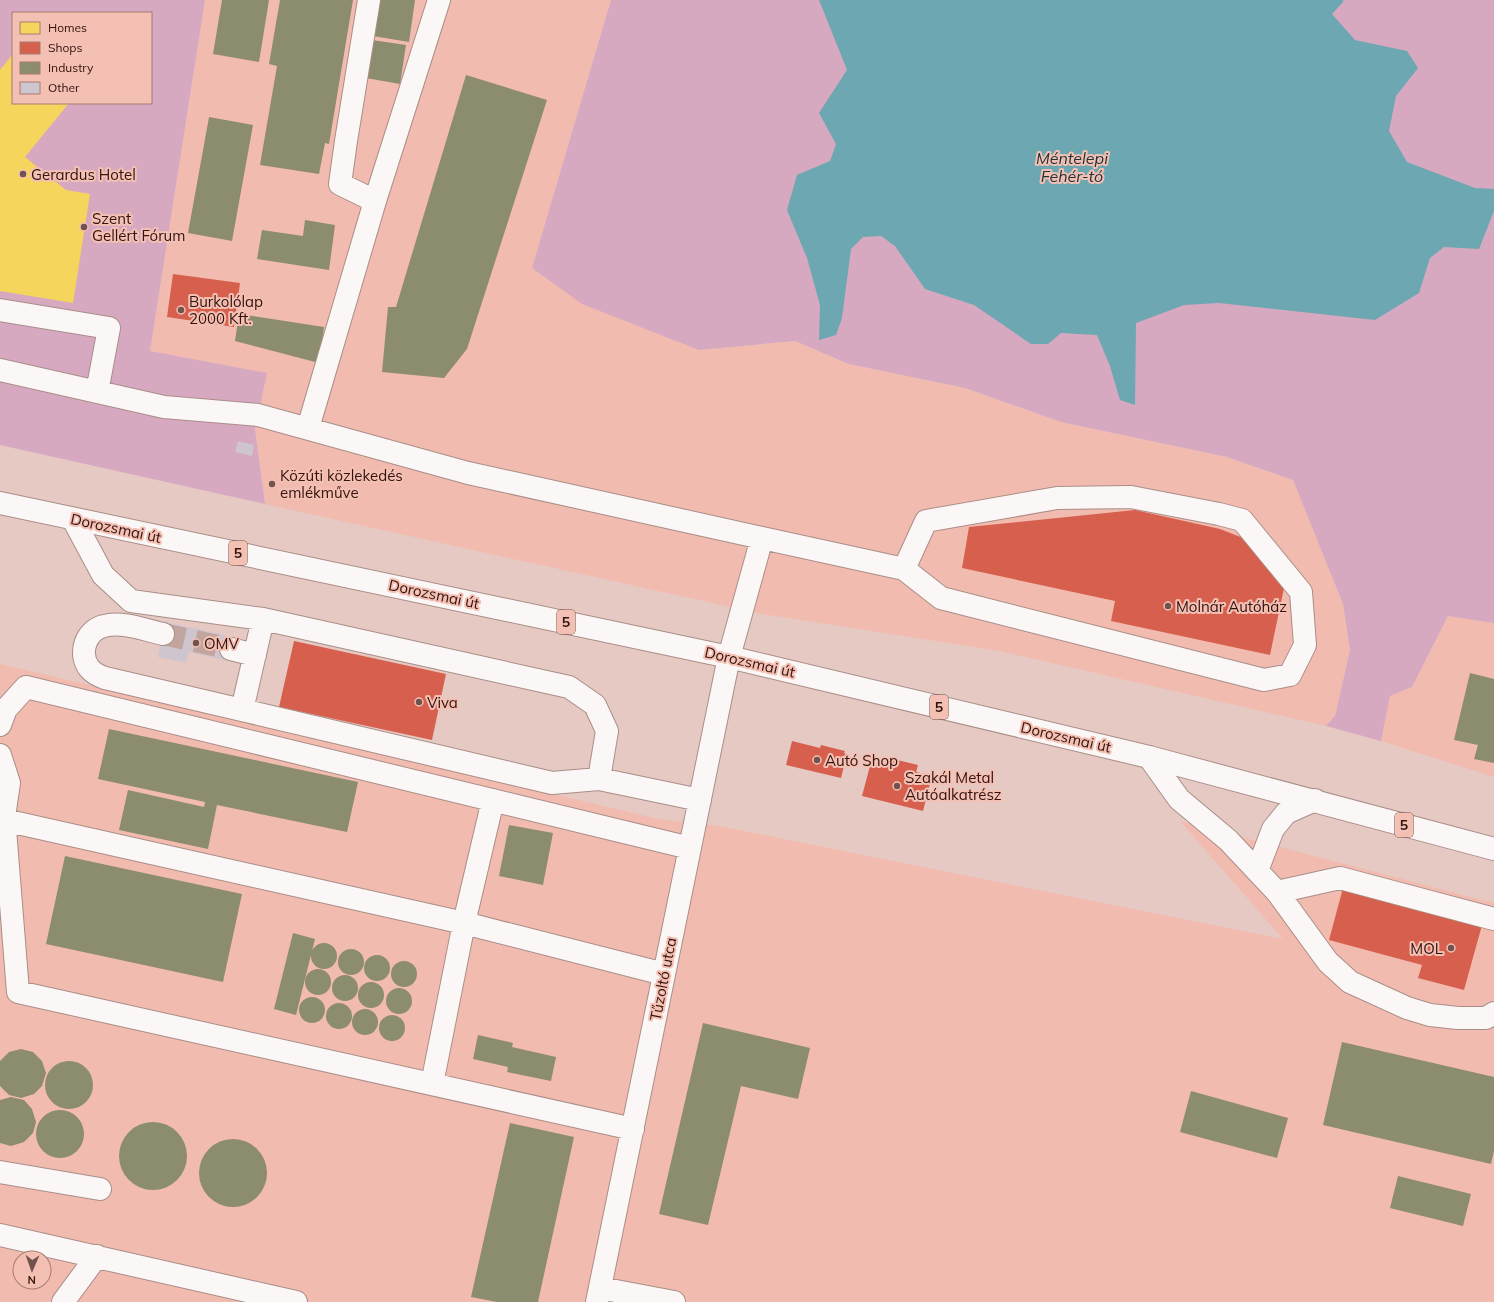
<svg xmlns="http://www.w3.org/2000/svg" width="1494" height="1302" font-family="Mulish,sans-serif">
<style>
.built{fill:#f2bbaf;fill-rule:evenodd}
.green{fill:#d6a9c1;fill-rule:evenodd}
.water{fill:#6ca7b2}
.homes{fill:#f6d55c}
.shops{fill:#d6604d}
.industry{fill:#8c8c6e}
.building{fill:#cfc5cf}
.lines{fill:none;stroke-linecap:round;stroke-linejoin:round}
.minor-tunnel{stroke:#c2a59f;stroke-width:22;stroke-dasharray:22 11;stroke-linecap:butt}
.minor-casing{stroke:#a98e88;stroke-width:24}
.major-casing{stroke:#a98e88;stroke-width:24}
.minor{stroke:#fbf7f6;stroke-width:22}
.major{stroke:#fbf7f6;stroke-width:22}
.poi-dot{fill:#71534d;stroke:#f5c0b4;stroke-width:1.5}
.labels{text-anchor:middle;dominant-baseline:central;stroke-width:4;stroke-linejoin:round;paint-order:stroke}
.shield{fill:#f5c0b4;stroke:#6c473f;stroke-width:1}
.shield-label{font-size:14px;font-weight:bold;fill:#32130d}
.poi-label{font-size:15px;fill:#32130d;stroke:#f5c0b4;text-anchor:start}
.street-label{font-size:15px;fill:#32130d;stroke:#f5c0b4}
.water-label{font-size:16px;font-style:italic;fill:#1c3237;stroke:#f5c0b4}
</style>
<rect width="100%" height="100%" fill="#e6c9c3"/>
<path class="built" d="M 205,0 L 611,0 L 532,268 L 699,350 L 795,341 L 849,364 L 965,388 L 1061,422 L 1227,457 L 1293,480 L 1343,604 L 1350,650 L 1335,716 L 1326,726 L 1000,651 L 762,614 L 265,504 L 255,429 L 258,415 L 150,351 Z
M 1448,616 L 1494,623 L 1494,777 L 1381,741 L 1390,696 L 1412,687 Z
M 0,664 L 659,819 L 719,826 L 1283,939 L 1180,821 L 1494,903 L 1494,1302 L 0,1302 ZM 20,1258 L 44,1258 L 44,1282 L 20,1282 Z"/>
<path class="green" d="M 0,0 L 205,0 L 150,351 L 267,373 L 255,429 L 265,504 L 0,445 ZM 13,13 L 151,13 L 151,103 L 13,103 Z
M 611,0 L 1494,0 L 1494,623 L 1448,616 L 1412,687 L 1390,696 L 1381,741 L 1326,726 L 1335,716 L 1350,650 L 1343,604 L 1293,480 L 1227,457 L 1061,422 L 965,388 L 849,364 L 795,341 L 699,350 L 582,304 L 532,268 Z"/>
<path class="water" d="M 819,0 L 1342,0 L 1344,1 L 1332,14 L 1355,40 L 1407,51 L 1418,68 L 1396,96 L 1389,131 L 1407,162 L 1475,188 L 1494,189 L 1494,211 L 1479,249 L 1444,247 L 1430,258 L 1419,293 L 1375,320 L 1219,303 L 1184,305 L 1136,323 L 1135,405 L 1120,400 L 1110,366 L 1097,335 L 1061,333 L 1048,344 L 1031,344 L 974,305 L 925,289 L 895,246 L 881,236 L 863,237 L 851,249 L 842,318 L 836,335 L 819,340 L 820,305 L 807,258 L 787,210 L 797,175 L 830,161 L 836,144 L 819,113 L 847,70 Z"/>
<path class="homes" d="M 13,54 L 13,103 L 69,103 L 25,157 L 66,190 L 90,194 L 73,303 L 0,291 L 0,70 Z"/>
<path class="shops" d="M 173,274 L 240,283 L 234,327 L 167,317 Z
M 1135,510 L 1220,529 L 1243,538 L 1285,583 L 1270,655 L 1111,621 L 1115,601 L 962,568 L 969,527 Z
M 294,641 L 446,674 L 432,740 L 279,707 Z
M 792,741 L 820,748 L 821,745 L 845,751 L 844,753 L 847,754 L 841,778 L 786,765 Z
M 889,758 L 918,765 L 916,772 L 932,776 L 923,811 L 862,796 L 871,762 L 888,766 Z
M 1347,873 L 1484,918 L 1464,990 L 1418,978 L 1422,965 L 1329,940 Z"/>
<path class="industry" d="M 222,0 L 269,0 L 259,62 L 213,54 Z
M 280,0 L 353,0 L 329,144 L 325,143 L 319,174 L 260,165 L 277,66 L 269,64 Z
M 379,0 L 415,0 L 409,42 L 373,36 Z
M 372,40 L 406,45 L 400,84 L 366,78 Z
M 466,75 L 547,100 L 467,349 L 444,378 L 382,372 L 388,307 L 396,307 Z
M 209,117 L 253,125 L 232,241 L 188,233 Z
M 305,220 L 335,225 L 329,270 L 257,259 L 262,230 L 303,236 Z
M 239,314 L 324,327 L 319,363 L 235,341 Z
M 1470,673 L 1494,679 L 1494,763 L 1474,759 L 1478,745 L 1454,740 Z
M 109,729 L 358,782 L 347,832 L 217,805 L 208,849 L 119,830 L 128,790 L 204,807 L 205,802 L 98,779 Z
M 509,825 L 553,833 L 543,885 L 499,876 Z
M 65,856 L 242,894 L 223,982 L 46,944 Z
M 293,933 L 315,939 L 296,1015 L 274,1009 Z
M311 956a13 13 0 1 1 26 0a13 13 0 1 1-26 0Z
M338 962a13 13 0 1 1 26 0a13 13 0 1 1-26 0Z
M364 968a13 13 0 1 1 26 0a13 13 0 1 1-26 0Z
M391 974a13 13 0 1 1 26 0a13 13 0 1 1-26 0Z
M305 982a13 13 0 1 1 26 0a13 13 0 1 1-26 0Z
M332 988a13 13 0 1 1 26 0a13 13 0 1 1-26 0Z
M358 995a13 13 0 1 1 26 0a13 13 0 1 1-26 0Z
M386 1001a13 13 0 1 1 26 0a13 13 0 1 1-26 0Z
M299 1010a13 13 0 1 1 26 0a13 13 0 1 1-26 0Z
M326 1016a13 13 0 1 1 26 0a13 13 0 1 1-26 0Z
M352 1022a13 13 0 1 1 26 0a13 13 0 1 1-26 0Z
M379 1028a13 13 0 1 1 26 0a13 13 0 1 1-26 0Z
M 703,1023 L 810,1048 L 798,1099 L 741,1086 L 708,1225 L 659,1214 Z
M 478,1035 L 513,1043 L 512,1047 L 556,1057 L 551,1081 L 507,1072 L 508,1067 L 473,1059 Z
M 1342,1042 L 1494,1077 L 1494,1151 L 1491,1164 L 1323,1125 Z
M 21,1049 L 33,1052 L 42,1061 L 46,1073 L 42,1086 L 34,1094 L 21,1098 L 9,1095 L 0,1086 L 0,1061 L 9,1052 Z
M45 1085a24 24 0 1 1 48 0a24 24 0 1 1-48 0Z
M 1191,1091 L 1288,1118 L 1277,1158 L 1180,1132 Z
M 11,1097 L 24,1100 L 32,1109 L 36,1122 L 33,1133 L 24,1142 L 11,1146 L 0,1143 L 0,1100 Z
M36 1134a24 24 0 1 1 48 0a24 24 0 1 1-48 0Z
M119 1156a34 34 0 1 1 68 0a34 34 0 1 1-68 0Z
M 510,1123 L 574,1137 L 538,1302 L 497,1302 L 471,1297 Z
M199 1173a34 34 0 1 1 68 0a34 34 0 1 1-68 0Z
M 1398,1176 L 1471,1194 L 1463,1226 L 1390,1208 Z"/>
<path class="building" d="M 238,441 L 254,445 L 252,456 L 235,452 Z
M 165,622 L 233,637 L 228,661 L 189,652 L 186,663 L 158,657 Z"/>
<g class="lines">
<path class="minor-tunnel" d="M 163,634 L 231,649"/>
<g class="minor-casing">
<path id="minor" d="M 369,0 L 346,141 L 340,184 L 375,201
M 0,310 L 109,328 L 97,392
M 0,370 L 164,407 L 258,415 L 468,473 L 762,538 L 729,657 L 597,1302
M 308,428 L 375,201 L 439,0
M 73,519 L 103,575 L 131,601 L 263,619 L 569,687 L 595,705 L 607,731 L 599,779
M 762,538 L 904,569 L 941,598 L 1264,680 L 1290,675 L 1305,645 L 1301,592 L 1242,520 L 1219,514 L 1131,497 L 1057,498 L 926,521 L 904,569
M 263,619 L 242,710 L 552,783 L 599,779 L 700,800
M 163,634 C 145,630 122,621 104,626 C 86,630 78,653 89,668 C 93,673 99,676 105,678 L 242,710
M 231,649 L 255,655
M 0,725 L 6,709 L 26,687 L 690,848
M 0,755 L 9,783 L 4,817 L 18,992 L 633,1129
M 1149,757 L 1179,799 L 1228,840 L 1277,892 L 1340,878 L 1494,919
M 493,800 L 464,923 L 664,974
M 4,820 L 464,923 L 432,1084
M 1257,871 L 1273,829 L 1286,813 L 1315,800
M 1277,892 L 1328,962 L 1350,982 L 1407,1008 L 1430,1015 L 1458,1018 L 1486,1018 L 1494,1013
M 0,1172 L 100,1189
M 0,1235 L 296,1302
M 600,1288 L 674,1302
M 63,1302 L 97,1256"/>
</g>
<g class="major-casing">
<path id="major" d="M 0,503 L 729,657 L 1149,757 L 1494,849"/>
</g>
<use href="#minor" class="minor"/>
<use href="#major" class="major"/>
</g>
<g class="poi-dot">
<circle cx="23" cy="174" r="4"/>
<circle cx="84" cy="227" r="4"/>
<circle cx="181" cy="310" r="4"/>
<circle cx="272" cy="484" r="4"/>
<circle cx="1168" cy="606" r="4"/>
<circle cx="196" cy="643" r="4"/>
<circle cx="419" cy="702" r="4"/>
<circle cx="817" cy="760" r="4"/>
<circle cx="897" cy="786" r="4"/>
<circle cx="1451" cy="948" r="4"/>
</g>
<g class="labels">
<g class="shield">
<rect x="229" y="541" width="18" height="24" rx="3"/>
<rect x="557" y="610" width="18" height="24" rx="3"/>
<rect x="930" y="695" width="18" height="24" rx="3"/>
<rect x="1395" y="813" width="18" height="24" rx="3"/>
</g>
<g class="shield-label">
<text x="238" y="553">5</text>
<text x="566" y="622">5</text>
<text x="939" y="707">5</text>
<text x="1404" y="825">5</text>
</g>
<g class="poi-label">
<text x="31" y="174">Gerardus Hotel</text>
<text x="92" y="218">Szent<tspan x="92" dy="17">Gellért Fórum</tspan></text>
<text x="189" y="301">Burkolólap<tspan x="189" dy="17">2000 Kft.</tspan></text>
<text x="280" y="475">Közúti közlekedés<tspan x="280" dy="17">emlékműve</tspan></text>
<text x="1176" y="606">Molnár Autóház</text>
<text x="204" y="643">OMV</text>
<text x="427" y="702">Viva</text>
<text x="825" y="760">Autó Shop</text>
<text x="905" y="777">Szakál Metal<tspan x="905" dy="17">Autóalkatrész</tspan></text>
<text x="1443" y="948" text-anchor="end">MOL</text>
</g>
<g class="street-label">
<text transform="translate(116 528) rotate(12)">Dorozsmai út</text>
<text transform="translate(434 594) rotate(12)">Dorozsmai út</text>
<text transform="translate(750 662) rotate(13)">Dorozsmai út</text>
<text transform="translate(1066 737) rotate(13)">Dorozsmai út</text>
<text transform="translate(663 979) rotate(-79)">Tűzoltó utca</text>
</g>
<g class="water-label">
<text x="1072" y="158">Méntelepi<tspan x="1072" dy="18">Fehér-tó</tspan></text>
</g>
</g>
<rect x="12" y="12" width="140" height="92" fill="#f5c0b4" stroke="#a77b71"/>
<rect x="20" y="22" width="20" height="12" fill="#f6d55c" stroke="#a77b71"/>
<text x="48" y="32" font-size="12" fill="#32130d">Homes</text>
<rect x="20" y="42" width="20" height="12" fill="#d6604d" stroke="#a77b71"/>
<text x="48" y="52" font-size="12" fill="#32130d">Shops</text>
<rect x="20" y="62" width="20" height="12" fill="#8c8c6e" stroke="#a77b71"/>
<text x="48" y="72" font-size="12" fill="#32130d">Industry</text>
<rect x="20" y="82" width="20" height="12" fill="#cfc5cf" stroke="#a77b71"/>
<text x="48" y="92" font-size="12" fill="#32130d">Other</text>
<g transform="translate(32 1270) rotate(182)"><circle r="19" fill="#f5c0b4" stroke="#a77b71"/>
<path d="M0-3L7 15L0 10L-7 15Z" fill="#71534d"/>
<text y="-6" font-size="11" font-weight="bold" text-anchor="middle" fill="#32130d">N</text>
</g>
</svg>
